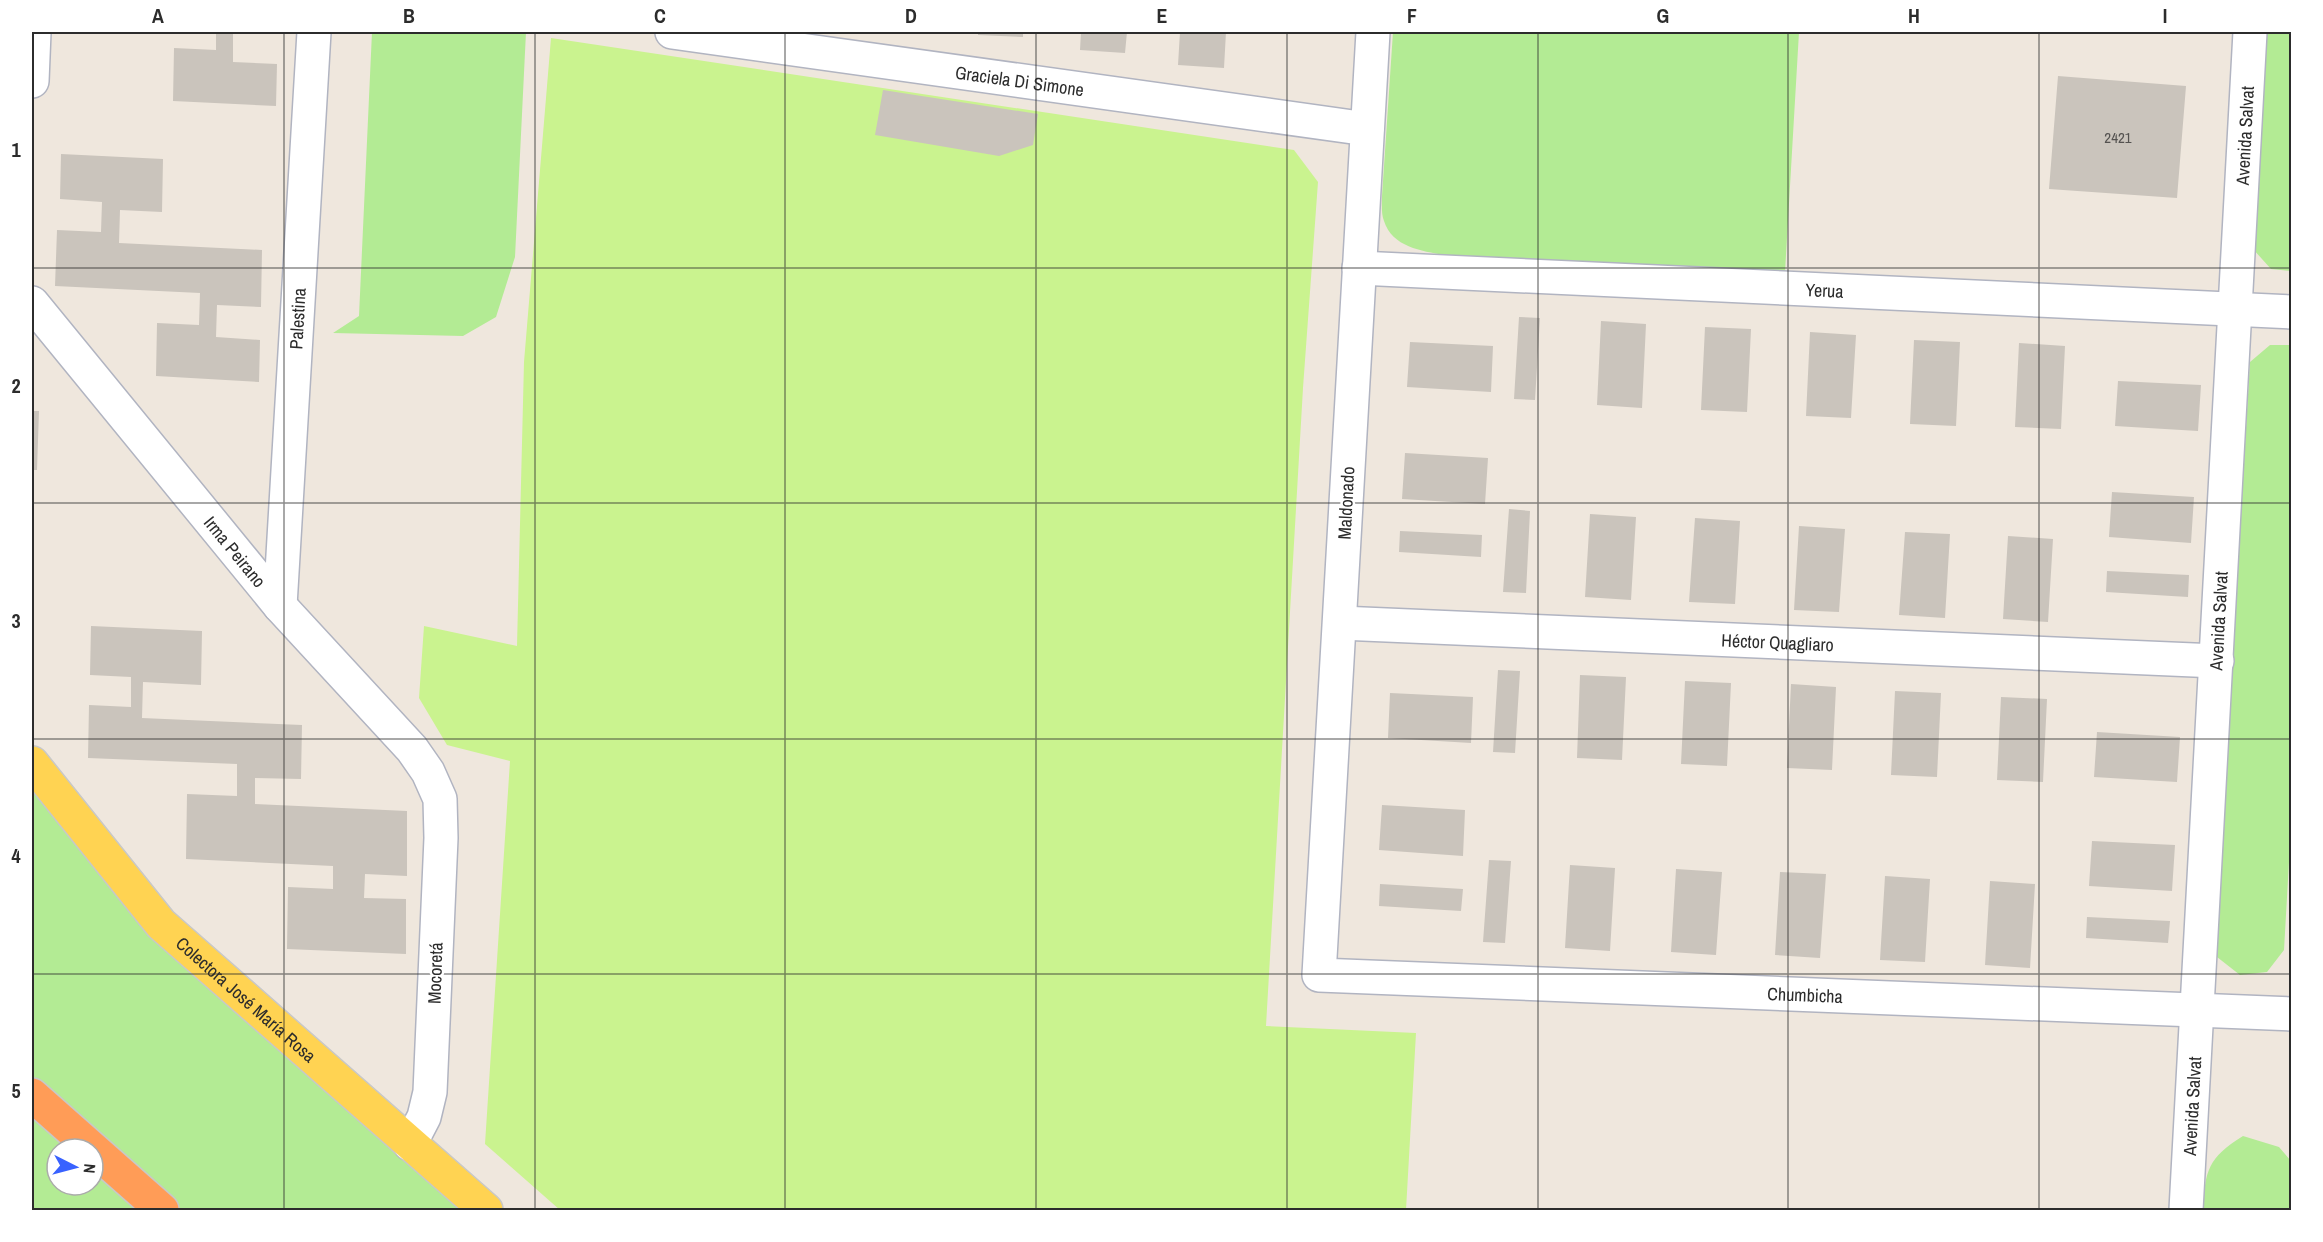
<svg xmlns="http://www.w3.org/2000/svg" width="2323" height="1242" font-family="'Archivo Narrow',sans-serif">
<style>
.green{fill:#b3eb94;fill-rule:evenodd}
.pitch{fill:#caf38f}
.building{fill:#cac4bc}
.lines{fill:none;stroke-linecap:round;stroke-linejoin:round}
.minor-casing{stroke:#b1b4c1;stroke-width:36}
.major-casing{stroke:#c8c8c8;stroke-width:36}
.highway-casing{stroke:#c8c8c8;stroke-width:36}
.minor{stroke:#fff;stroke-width:33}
.major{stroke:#ffd352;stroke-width:33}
.highway{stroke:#ff9c57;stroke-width:33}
.grid{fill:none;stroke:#2c2c2c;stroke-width:1.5;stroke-opacity:0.55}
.labels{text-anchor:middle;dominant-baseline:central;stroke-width:5;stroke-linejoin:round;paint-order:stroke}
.number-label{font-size:15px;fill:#545250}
.street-label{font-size:18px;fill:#2c2c2c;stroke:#fff}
.neatline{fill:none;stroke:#2c2c2c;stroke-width:2}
.grid-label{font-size:20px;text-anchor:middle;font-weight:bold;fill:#2c2c2c}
</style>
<rect width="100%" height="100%" fill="#efe7dd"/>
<path class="green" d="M 372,32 L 526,32 L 515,257 L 496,317 L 463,336 L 333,333 L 359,316 Z
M 1393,32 L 1799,32 L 1785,272 L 1444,255 C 1422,251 1392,247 1384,221 C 1381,214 1382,203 1382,196 Z
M 2267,32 L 2291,32 L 2291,271 L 2271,269 L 2253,249 Z
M 2270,345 L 2291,345 L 2292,809 L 2284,950 L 2267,972 L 2240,975 L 2217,957 L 2217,906 L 2250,362 Z
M 32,764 L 161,924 L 486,1210 L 32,1210 ZM 57,1149 L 93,1149 L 93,1185 L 57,1185 Z
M 2243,1136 L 2279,1147 L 2291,1161 L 2291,1210 L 2203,1210 C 2205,1170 2208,1158 2243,1136 Z"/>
<path class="pitch" d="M 551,38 L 1294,150 L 1318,182 L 1303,388 L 1266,1026 L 1416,1033 L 1406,1210 L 560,1210 L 485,1144 L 510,761 L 447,745 L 419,698 L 424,626 L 517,646 L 524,362 Z"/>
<path class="building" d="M 216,32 L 233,32 L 233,62 L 277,64 L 276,106 L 173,101 L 174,48 L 216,50 Z
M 978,32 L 1023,32 L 1023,37 L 978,35 Z
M 1081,32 L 1127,32 L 1125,53 L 1080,50 Z
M 1180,32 L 1226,32 L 1224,68 L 1178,65 Z
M 2058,76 L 2186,86 L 2177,198 L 2049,189 Z
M 883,90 L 1038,114 L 1033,145 L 999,156 L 875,135 Z
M 61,154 L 163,159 L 162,212 L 120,210 L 119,243 L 262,250 L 261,307 L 217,305 L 216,337 L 260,340 L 259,382 L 156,376 L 157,323 L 199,325 L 200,293 L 55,286 L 57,230 L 101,232 L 102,202 L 60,199 Z
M 1519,317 L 1540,318 L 1535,400 L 1514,399 Z
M 1601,321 L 1646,324 L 1642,408 L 1597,405 Z
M 1705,327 L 1751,329 L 1747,412 L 1701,410 Z
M 1810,332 L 1856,335 L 1851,418 L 1806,416 Z
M 1914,340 L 1960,342 L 1956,426 L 1910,424 Z
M 1410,342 L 1493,346 L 1491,392 L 1407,387 Z
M 2019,343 L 2065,346 L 2061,429 L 2015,427 Z
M 2118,381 L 2201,385 L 2198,431 L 2115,426 Z
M 32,411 L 39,411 L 37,470 L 32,470 Z
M 1405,453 L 1488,458 L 1485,504 L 1402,499 Z
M 2112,492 L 2194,497 L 2191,543 L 2109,537 Z
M 1509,509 L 1530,511 L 1526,593 L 1503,592 Z
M 1590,514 L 1636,517 L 1631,600 L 1585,597 Z
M 1695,518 L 1740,521 L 1735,604 L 1689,602 Z
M 1799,526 L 1845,529 L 1839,612 L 1794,610 Z
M 1400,531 L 1482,535 L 1481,557 L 1399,552 Z
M 1905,532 L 1950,534 L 1945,618 L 1899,615 Z
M 2008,536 L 2053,539 L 2048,622 L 2003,619 Z
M 2107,571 L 2189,575 L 2188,597 L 2106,592 Z
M 91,626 L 202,631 L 201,685 L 143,682 L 142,718 L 302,725 L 301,779 L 255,778 L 255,804 L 407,811 L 407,876 L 365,874 L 364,898 L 406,899 L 406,954 L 287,949 L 288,887 L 333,889 L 333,866 L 186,859 L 187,794 L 237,796 L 237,764 L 88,758 L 89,705 L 131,707 L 131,677 L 90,675 Z
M 1498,670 L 1520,671 L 1515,753 L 1493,752 Z
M 1580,675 L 1626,677 L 1622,760 L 1577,758 Z
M 1685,681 L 1731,683 L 1727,766 L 1681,764 Z
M 1791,684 L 1836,687 L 1832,770 L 1787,768 Z
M 1895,691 L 1941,693 L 1937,777 L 1891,775 Z
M 1390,693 L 1473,697 L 1471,743 L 1388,738 Z
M 2001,697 L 2047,699 L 2043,782 L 1997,780 Z
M 2097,732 L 2180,737 L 2177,782 L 2094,777 Z
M 1382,805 L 1465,810 L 1463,856 L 1379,850 Z
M 2092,841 L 2175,845 L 2172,891 L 2089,886 Z
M 1489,860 L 1511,861 L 1505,943 L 1483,942 Z
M 1570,865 L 1615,868 L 1610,951 L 1565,948 Z
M 1676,869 L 1722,872 L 1716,955 L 1671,952 Z
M 1780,872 L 1826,874 L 1820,958 L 1775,955 Z
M 1885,876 L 1930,879 L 1925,962 L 1880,960 Z
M 1990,881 L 2035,884 L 2030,968 L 1985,965 Z
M 1380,884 L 1463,889 L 1461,911 L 1379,906 Z
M 2087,917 L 2170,921 L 2168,943 L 2086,938 Z"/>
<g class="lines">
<g class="minor-casing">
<g id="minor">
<path id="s1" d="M 672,32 L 1367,129"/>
<path id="s2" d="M 1373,32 L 1319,975 L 2292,1014"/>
<path d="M 32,81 L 34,32"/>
<path id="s3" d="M 1359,268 L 2292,312"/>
<path id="s4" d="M 32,303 L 280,606 L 412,749 L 428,772 L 440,799 L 441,838 L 430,1092 L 424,1117 L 410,1144"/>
<path id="s5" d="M 280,606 L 314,32"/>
<path id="s6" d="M 1340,623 L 2217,661"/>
<path id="s7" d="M 2186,1210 L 2250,32"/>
</g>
</g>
<g class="major-casing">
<g id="major">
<path id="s8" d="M 32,763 L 161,924 L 486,1210"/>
</g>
</g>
<g class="highway-casing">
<path id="highway" d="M 32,1095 L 162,1210"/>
</g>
<use href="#minor" class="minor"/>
<use href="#major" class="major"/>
<use href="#highway" class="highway"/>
</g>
<path class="grid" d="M 284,32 L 284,1210M 535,32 L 535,1210M 785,32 L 785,1210M 1036,32 L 1036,1210M 1287,32 L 1287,1210M 1538,32 L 1538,1210M 1788,32 L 1788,1210M 2039,32 L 2039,1210M 32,268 L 2292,268M 32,503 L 2292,503M 32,739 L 2292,739M 32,974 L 2292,974"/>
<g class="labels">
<g class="number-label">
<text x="2118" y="137">2421</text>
</g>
<g class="street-label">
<text stroke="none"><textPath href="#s1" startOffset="351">Graciela Di Simone</textPath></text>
<text stroke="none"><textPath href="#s7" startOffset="1076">Avenida Salvat</textPath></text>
<text stroke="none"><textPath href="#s3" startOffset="466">Yerua</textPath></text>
<text stroke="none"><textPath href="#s5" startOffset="288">Palestina</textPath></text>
<text transform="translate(1346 503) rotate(-87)">Maldonado</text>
<text stroke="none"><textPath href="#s4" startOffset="321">Irma Peirano</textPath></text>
<text stroke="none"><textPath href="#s7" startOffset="590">Avenida Salvat</textPath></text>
<text stroke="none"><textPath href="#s6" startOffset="438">Héctor Quagliaro</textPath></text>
<text transform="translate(435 973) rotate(-88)">Mocoretá</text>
<text stroke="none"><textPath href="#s2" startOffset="1431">Chumbicha</textPath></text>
<text stroke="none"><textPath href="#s8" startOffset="320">Colectora José María Rosa</textPath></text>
<text stroke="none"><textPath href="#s7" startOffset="104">Avenida Salvat</textPath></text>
</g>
</g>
<rect width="2323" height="1242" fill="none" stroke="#ffffff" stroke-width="66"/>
<g transform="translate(75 1167) rotate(96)"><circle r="28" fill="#ffffff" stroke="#ababab" stroke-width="1.5"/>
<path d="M0-4.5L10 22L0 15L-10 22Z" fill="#3962ff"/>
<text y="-9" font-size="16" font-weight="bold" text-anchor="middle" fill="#2c2c2c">N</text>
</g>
<rect x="33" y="33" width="2257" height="1176" class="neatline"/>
<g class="grid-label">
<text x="158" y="23">A</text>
<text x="409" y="23">B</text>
<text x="660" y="23">C</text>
<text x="911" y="23">D</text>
<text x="1162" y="23">E</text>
<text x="1412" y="23">F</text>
<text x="1663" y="23">G</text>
<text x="1914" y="23">H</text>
<text x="2165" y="23">I</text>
<text x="16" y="157">1</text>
<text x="16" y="393">2</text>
<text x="16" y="628">3</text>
<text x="16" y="863">4</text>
<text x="16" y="1098">5</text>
</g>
</svg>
